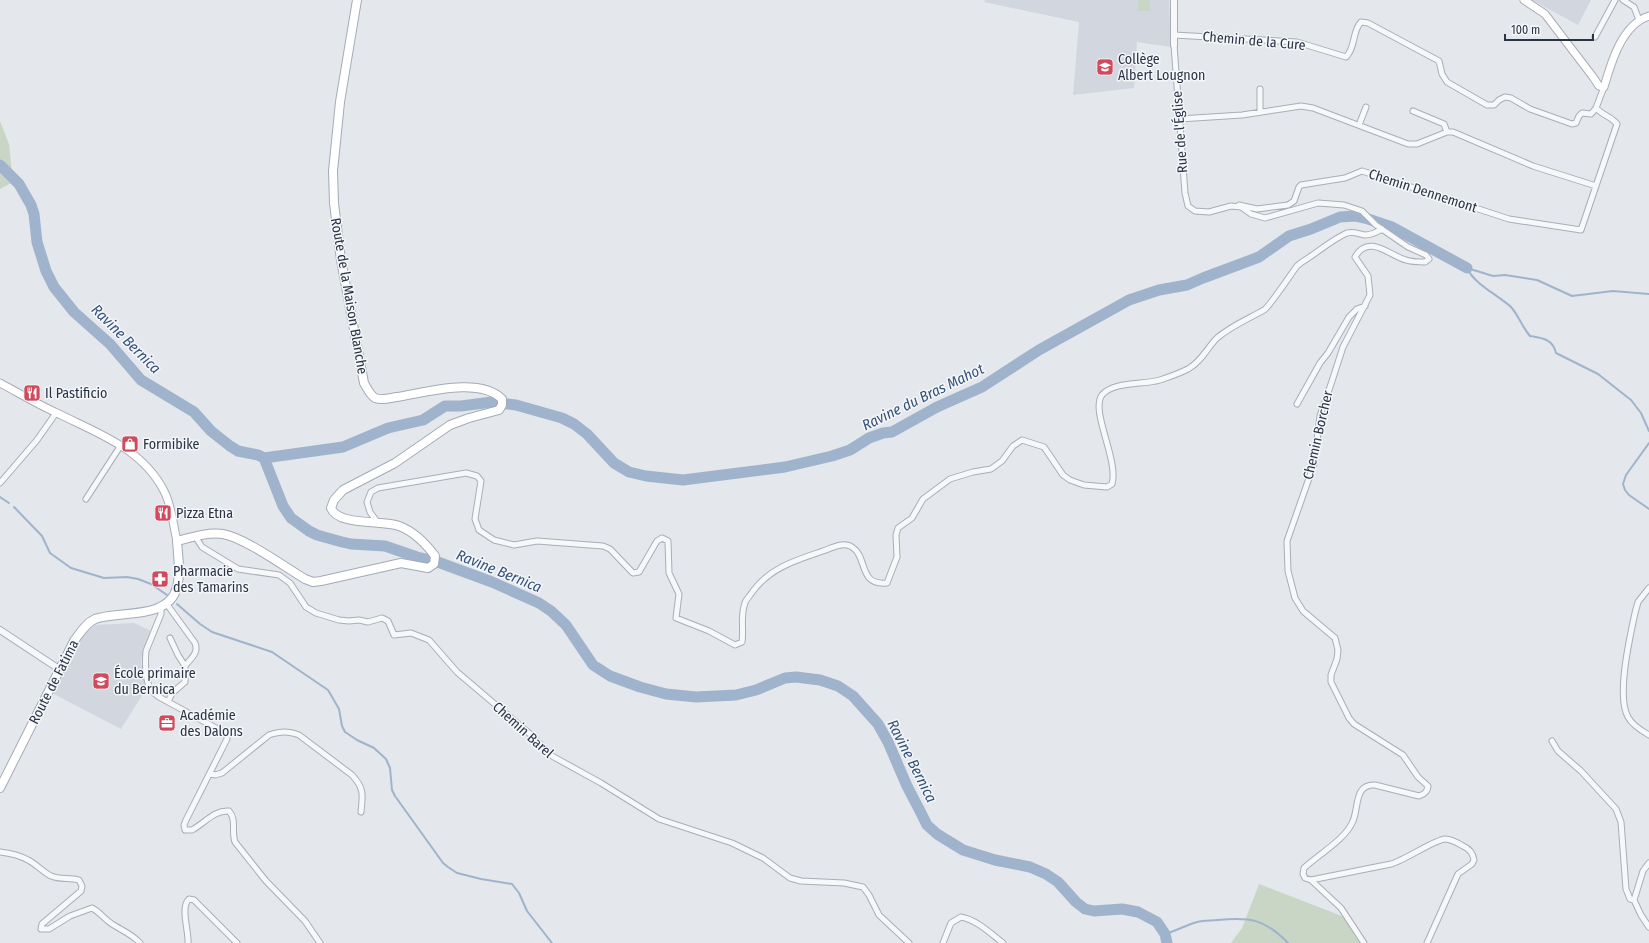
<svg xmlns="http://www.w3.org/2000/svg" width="1649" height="943" font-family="'Fira Sans Condensed',sans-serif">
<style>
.built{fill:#d2d6de}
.green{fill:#c9d6c5}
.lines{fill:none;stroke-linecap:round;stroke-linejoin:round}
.stream{stroke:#9fb4cc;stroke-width:2}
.river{stroke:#9fb4cc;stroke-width:11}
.minor-casing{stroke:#a9aeb7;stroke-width:7}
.tertiary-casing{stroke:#a9aeb7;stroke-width:8}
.secondary-casing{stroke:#a9aeb7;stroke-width:9}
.primary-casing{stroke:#a3abb8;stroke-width:10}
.minor{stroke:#f7f8fa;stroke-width:5}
.tertiary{stroke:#f7f8fa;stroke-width:6}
.secondary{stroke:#fff;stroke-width:7}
.primary{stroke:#fff;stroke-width:8}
.labels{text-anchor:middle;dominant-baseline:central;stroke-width:3;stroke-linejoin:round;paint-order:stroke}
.street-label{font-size:14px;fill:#2b3445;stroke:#f4f6f9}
.poi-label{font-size:14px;fill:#2b3445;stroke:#f4f6f9;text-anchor:start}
.water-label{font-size:15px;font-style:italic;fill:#34527a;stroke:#f4f6f9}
</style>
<rect width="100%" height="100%" fill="#e4e7ec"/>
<path class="built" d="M 985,0 L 1169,0 L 1171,47 L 1137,42 L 1134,88 L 1073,95 L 1079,22 L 984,2 Z
M 1532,0 L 1591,0 L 1578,25 Z
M 134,623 L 151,631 L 141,662 L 146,689 L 121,729 L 52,693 L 83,634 L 95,625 Z"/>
<path class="green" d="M 1138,0 L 1150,0 L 1150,11 L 1138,11 Z
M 0,121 L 9,144 L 13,182 L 0,189 Z
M 1259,884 L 1347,918 L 1367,943 L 1231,943 L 1242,928 Z"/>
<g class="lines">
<path class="stream" d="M 1467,268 C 1474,284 1498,295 1511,307 C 1519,316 1522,327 1530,336 C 1542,338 1553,339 1556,353 L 1598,374 L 1631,400 L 1641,413 L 1649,431
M 1467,268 L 1493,276 L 1505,275 L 1537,280 L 1572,296 L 1613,291 L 1649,294
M 1649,443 L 1626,475 L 1623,484 L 1625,490 L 1629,495 L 1649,509
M 0,497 L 9,503
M 14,507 L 42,536 L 50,553 L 71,568 L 104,578 L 127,577 L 138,579 L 151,584 L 167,595
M 177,604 L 200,624 L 212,632 L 272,652 L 328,690 L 339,709 L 342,726 L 345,732 L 357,740 L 374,748 L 386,759 L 390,768 L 392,790 L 395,796 L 443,863 L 448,867 L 457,873 L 481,879 L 512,884 L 519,893 L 527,911 L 552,943
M 1165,934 C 1176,931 1186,925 1197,922 C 1205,920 1211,921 1218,920 C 1250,917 1265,919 1288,943"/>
<path class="river" d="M 0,165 L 19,184 L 31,205 L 34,214 L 37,242 L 46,271 L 54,287 L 74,312 L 110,344 L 141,380 L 194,412 L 211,431 L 230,446 L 238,451 L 258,455 L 264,458 L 283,506 L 291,518 L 309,531 L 317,535 L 342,542 L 351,544 L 385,546 L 417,557 L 435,561 L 492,582 L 539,603 L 551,611 L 566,625 L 593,665 L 610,676 L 640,687 L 666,694 L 696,697 L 736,695 L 756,690 L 785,678 L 796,677 L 820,680 L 838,686 L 853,696 L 878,724 L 888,742 L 907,786 L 920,811 L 927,825 L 937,834 L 963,850 L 995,860 L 1030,867 L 1046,874 L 1058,882 L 1076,902 L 1085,909 L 1094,911 L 1122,909 L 1138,912 L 1157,922 L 1165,934 L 1167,943
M 264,458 L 343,447 L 388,428 L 423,420 L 445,406 L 461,406 L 492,402 L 516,405 L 562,418 L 574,424 L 587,434 L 614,463 L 629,472 L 646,476 L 683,480 L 785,467 L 832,456 L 850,450 L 869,438 L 883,433 L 892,432 L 937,407 L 982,387 L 1039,350 L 1129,300 L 1159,290 L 1187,285 L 1203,278 L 1259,257 L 1289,236 L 1311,229 L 1340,217 L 1355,216 L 1368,219 L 1392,227 L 1467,268"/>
<g class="minor-casing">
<path id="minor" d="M 1623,0 L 1634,7 L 1639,20
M 1174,35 L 1297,42 L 1346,57 C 1356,47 1352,31 1361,22 L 1368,23 L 1439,61 L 1442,74 L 1447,82 L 1487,105 L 1494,105 L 1499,100 L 1505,97 L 1511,98 L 1530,109 L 1572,124 L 1576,123 L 1579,116 L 1582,113 L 1591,114 L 1596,108 L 1604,87
M 1595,37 L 1615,0
M 1174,45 L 1185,193 L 1188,206 L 1195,211 L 1209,212 L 1231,206 L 1241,207 L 1251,214 L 1265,218 L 1318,203 L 1344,205 L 1362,211 L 1376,225 L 1408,247 L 1426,255 L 1429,259 L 1425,262 C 1419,262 1412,262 1406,260 C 1390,256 1369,233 1355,257 L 1368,276 L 1370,295 L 1343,347 L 1332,381 L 1320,416 L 1314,464 L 1287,541 L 1288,571 L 1295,598 L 1303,611 L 1335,638 L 1338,650 L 1337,659 L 1331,675 L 1331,682 L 1349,718 L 1354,724 L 1403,755 L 1418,777 L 1428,786 C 1428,791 1425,794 1419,796 L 1375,785 C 1354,784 1359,807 1353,821 C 1346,839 1319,854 1304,868 L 1303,874 L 1305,878 L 1311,880 L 1391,864 C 1405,860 1434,840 1445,839 C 1451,839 1458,843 1463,846 C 1470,849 1473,853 1474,860 L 1472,864 L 1458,874 L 1427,943
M 1413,111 L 1444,124 L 1447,132
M 1260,112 L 1260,89
M 1179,119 L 1242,115 L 1301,106 L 1313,108 L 1408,144 L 1417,144 L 1447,132 L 1453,132 L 1533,166 L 1596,186
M 1359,125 L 1366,107
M 1239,205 L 1257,209 L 1288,205 L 1294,201 L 1299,187 L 1301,185 L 1345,178 L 1362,171 L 1509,219 L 1581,230 L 1617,124 C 1612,117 1602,115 1596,108
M 1297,404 L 1320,363 L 1328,353 L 1349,317 L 1357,309 L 1365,306
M 0,483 L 37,440 L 56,413
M 86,499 L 121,445
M 378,523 L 370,512 L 367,502 L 371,492 L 378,488 L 466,473 L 477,476 L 481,481 L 475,519 L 479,530 L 494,540 L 514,545 L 537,541 L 603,546 L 610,549 L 633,573 L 639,572 L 657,541 L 662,538 L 668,541 L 669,573 L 679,594 L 676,618 L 709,631 L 735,645 L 742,642 C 744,630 740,616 745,603 C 746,599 751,595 753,591 C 771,567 797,560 823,551 C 832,548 844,541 852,547 C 868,557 858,586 887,583 L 897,557 L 896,535 L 898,528 L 912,518 L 923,499 L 950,479 L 973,472 L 991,469 L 1002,461 L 1013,446 L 1022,440 L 1044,447 L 1063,475 L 1070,480 L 1084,485 L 1107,487 L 1112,484 C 1119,460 1090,411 1102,395 C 1113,381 1144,385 1160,380 C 1169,377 1180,373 1188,369 C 1202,361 1207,348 1217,338 C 1231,326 1248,319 1264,310 C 1270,306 1291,274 1297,266 L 1302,262 C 1317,253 1331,240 1347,233 C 1354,231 1358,234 1365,235 C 1371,235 1377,232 1382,229
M 195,536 L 202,547 L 238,569 L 279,575 L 290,583 L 306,607 L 316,613 L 339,620 L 349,621 L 359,620 L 368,622 L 382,618 L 388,621 L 394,635 L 411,633 L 429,640 L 457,672 L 530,734 L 552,756 L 601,783 L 659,819 L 732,843 L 763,858 L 790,878 L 801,881 L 844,883 L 863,887 L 869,895 L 879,915 L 909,943
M 1649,588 L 1638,602 L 1635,613 C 1630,637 1616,696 1628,717 C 1632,725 1642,731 1649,735
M 166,603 L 195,643 C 199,653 191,658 185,666
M 161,606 L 161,614 L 146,651 C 145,662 145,681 151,690 C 153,693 157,695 159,697 L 227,734 L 227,739 L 186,820 L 184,825 L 185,830 L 192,830 C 205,823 214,810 229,811 C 237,820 231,831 235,842 L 266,881 L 305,921 L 320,943
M 168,702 L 172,693 L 185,682 L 185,666 L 178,655 L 170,638
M 1552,741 L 1558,751 L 1581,771 L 1616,809 L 1621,822 L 1626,889 L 1630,899 L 1634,900
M 210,773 L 215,775 L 222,773 L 269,735 C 281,731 288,731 299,735 L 352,775 C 364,788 363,794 361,812
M 0,852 C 9,853 19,855 28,860 C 36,864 43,872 51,876 C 60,880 70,877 79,880 L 82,886 L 81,891 L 42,924 L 41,929 L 49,929 L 70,916 L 92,908 C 100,912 104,919 112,924 C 121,930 132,934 140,943
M 1649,863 L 1643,871 L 1634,900 L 1641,915 L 1649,927
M 1311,880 L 1341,908 L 1364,943
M 188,943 C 189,932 180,907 189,899 L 194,900 L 237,943
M 943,943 L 951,923 L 961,917 C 977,920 990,933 1003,943"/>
</g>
<g class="tertiary-casing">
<path id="tertiary" d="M 1174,0 L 1174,45
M 0,630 L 59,669"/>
</g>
<g class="secondary-casing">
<path id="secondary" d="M 1524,0 L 1545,14 L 1593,77 L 1599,86 L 1604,87 C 1611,63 1622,24 1649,16
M 0,383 C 19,393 37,404 57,413 C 97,433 142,448 164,491 C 172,506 173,525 177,541"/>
</g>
<g class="primary-casing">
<path id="primary" d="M 0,788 L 74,641 C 80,633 86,623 95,619 C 117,610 169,621 177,587 C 181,573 178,556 177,541 C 192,537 208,532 223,534 C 245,538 285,567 305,579 L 313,582 L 321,581 L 401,563 L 428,568 L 434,564 L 435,556 C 426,544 413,531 399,526 C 382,520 338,526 331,508 L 334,500 L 343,490 L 395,463 L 450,425 L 469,418 L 499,410 L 502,405 L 502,399 C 479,376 424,393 397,397 C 390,398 382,401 375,398 C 370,395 367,388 364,383 L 341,260 L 334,203 L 333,171 L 340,102 L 357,0"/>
</g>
<use href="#minor" class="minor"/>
<use href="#tertiary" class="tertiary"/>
<use href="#secondary" class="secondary"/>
<use href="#primary" class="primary"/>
</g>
<defs>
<g id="school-square" transform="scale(0.9)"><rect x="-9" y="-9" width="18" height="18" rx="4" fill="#d1495b" stroke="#f4f6f9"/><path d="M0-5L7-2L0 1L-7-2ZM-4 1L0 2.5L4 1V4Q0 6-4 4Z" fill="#fff"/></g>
<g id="restaurant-square" transform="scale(0.9)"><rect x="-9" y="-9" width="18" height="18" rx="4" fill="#d1495b" stroke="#f4f6f9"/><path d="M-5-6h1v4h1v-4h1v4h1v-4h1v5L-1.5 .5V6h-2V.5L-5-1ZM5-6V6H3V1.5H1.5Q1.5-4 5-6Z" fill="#fff"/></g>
<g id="shop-square" transform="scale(0.9)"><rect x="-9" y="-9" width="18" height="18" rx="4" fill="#d1495b" stroke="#f4f6f9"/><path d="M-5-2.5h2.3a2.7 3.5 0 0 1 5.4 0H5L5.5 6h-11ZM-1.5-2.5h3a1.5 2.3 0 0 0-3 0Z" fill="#fff"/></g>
<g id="pharmacy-square" transform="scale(0.9)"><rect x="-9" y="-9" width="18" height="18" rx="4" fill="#d1495b" stroke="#f4f6f9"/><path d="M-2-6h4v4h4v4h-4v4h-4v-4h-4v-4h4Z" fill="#fff"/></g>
<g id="office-square" transform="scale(0.9)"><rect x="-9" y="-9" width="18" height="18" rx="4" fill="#d1495b" stroke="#f4f6f9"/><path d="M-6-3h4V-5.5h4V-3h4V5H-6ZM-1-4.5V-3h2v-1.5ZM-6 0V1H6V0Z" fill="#fff"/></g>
</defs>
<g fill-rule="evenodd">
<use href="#school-square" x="1105" y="67"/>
<use href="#restaurant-square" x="32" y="393"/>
<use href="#shop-square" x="130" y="444"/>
<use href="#restaurant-square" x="163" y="513"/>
<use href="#pharmacy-square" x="160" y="579"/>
<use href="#school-square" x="101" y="681"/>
<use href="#office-square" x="167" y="723"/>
</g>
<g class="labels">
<g class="street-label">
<text transform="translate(1254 41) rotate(5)">Chemin de la Cure</text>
<text transform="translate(1180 132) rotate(-94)">Rue de l'Église</text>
<text transform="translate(1423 191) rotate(18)">Chemin Dennemont</text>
<text transform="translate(349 296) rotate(80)">Route de la Maison Blanche</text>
<text transform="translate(1318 435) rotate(-77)">Chemin Borcher</text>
<text transform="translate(54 682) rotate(-63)">Route de Fatima</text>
<text transform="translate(523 730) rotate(42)">Chemin Barel</text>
</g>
<g class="poi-label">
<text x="1118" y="59">Collège<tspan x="1118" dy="16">Albert Lougnon</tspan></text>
<text x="45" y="393">Il Pastificio</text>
<text x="143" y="444">Formibike</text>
<text x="176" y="513">Pizza Etna</text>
<text x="173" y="571">Pharmacie<tspan x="173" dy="16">des Tamarins</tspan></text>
<text x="114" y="673">École primaire<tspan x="114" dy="16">du Bernica</tspan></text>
<text x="180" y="715">Académie<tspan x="180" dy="16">des Dalons</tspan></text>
</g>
<g class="water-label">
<text transform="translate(126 339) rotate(45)">Ravine Bernica</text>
<text transform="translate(923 397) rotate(-26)">Ravine du Bras Mahot</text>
<text transform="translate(499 571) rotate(22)">Ravine Bernica</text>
<text transform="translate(912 761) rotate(63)">Ravine Bernica</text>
</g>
</g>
<path d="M1505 34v6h88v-6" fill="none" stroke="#2b3445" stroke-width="2"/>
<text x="1511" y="34" font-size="12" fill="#2b3445" stroke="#f4f6f9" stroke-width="3" paint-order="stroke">100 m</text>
</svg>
